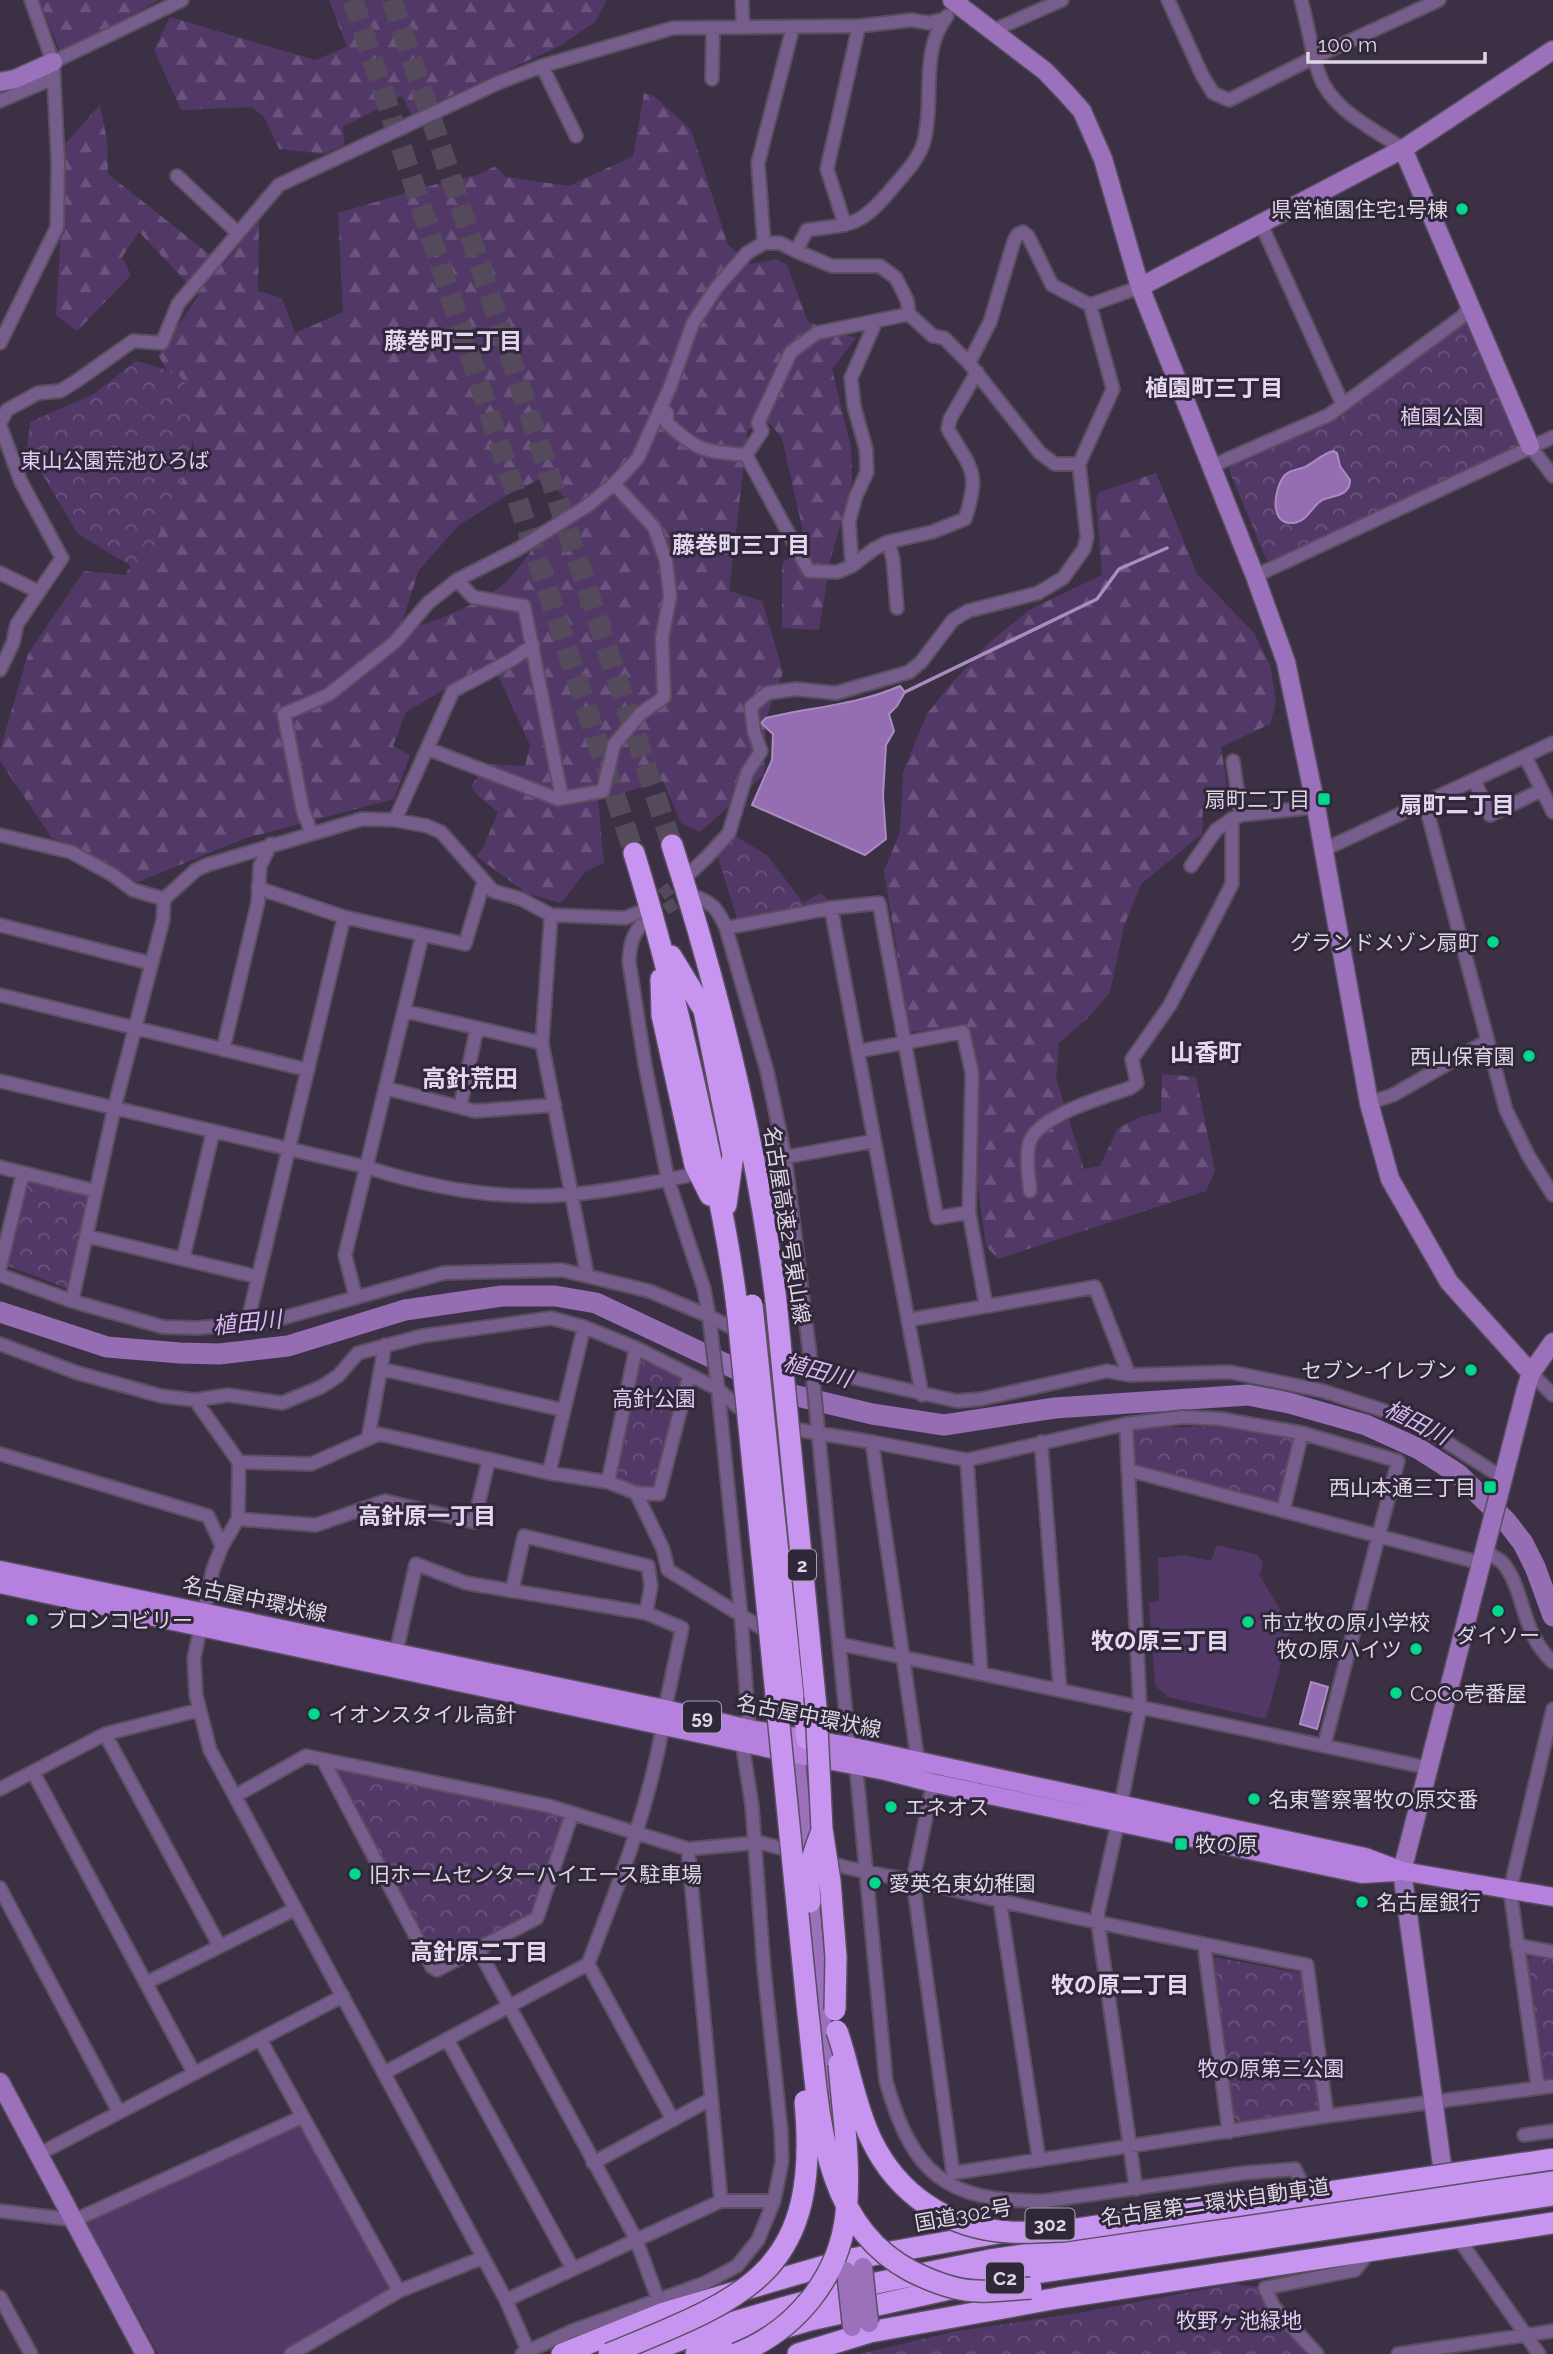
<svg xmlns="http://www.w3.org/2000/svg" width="1553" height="2354" font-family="Raleway,'Noto Sans JP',sans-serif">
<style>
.grass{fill:#523867}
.forest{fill:url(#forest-firs);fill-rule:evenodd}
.park{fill:url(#park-crowns)}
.water{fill:#946db3;stroke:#aa8cc1;stroke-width:2}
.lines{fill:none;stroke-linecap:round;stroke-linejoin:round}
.stream{stroke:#aa8cc1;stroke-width:3.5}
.river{stroke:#946db3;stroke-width:21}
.street-tunnel{stroke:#544a5c;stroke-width:12;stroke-dasharray:12 6;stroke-linecap:butt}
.highway-tunnel{stroke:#544a5c;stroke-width:21;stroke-dasharray:21 10;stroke-linecap:butt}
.street-casing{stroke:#594f61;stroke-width:16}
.secondary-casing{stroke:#594f61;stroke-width:21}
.primary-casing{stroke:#594f61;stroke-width:21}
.highway-casing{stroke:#594f61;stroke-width:24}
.street{stroke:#765d8b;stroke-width:12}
.secondary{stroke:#9a71ba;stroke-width:18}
.primary{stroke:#b580de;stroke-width:18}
.highway{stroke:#c795f0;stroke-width:21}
.secondary-bridge-casing{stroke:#594f61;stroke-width:21;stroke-linecap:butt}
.highway-bridge-casing{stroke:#594f61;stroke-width:24;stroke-linecap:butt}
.secondary-bridge{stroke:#9a71ba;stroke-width:18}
.highway-bridge{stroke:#c795f0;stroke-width:21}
.poi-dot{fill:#00d98c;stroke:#31273a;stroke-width:2.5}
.labels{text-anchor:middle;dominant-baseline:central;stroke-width:6;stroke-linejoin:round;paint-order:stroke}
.shield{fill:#31273a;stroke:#a9a2b0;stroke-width:2}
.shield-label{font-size:19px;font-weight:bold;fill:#ddd6e3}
.poi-label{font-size:21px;fill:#ddd6e3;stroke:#31273a;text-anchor:start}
.park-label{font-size:21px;fill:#e0ccf2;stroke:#31273a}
.street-label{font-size:21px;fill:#ddd6e3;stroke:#31273a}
.neighbourhood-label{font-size:23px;font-weight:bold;fill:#e4d7ef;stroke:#31273a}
.water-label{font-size:23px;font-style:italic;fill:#d7b9f2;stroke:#31273a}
.quarter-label{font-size:24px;font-weight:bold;fill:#e4d7ef;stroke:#31273a}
</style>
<defs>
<pattern id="forest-firs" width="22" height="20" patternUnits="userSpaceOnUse" patternTransform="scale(1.75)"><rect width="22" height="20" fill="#523867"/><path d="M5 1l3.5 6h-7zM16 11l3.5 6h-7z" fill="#6a547d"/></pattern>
<pattern id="park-crowns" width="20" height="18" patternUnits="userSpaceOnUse" patternTransform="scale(1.75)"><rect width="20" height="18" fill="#523867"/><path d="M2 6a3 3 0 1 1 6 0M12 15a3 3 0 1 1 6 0" fill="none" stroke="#6a547d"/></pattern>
</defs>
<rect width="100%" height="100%" fill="#3c3144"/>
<path class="grass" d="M 1217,1545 L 1258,1555 L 1263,1563 L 1260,1576 L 1291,1628 L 1266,1719 L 1168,1697 L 1155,1686 L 1149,1603 L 1159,1601 L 1158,1558 L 1185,1555 L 1211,1561 Z
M 300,2123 L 393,2289 L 281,2354 L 158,2354 L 85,2221 Z"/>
<path class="forest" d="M 39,0 L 159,0 L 61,54 Z
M 329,0 L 607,0 L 595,22 L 560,46 L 411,114 L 402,96 L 343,127 L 344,145 L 324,154 L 279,149 L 264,117 L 252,107 L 181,110 L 154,50 L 170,17 L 315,60 L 347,47 Z
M 644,93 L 654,96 L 691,130 L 728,245 L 750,264 L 777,259 L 787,265 L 808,322 L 856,338 L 832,369 L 851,448 L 852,482 L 831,558 L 819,630 L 782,628 L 782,563 L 806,545 L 782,438 L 770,424 L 748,429 L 729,591 L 762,601 L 783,672 L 766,718 L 764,775 L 700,832 L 681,823 L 663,781 L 598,800 L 604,863 L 586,871 L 561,903 L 528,894 L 476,856 L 483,848 L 498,812 L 477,795 L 471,786 L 487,764 L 525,766 L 530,745 L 492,662 L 406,712 L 393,746 L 410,755 L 394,799 L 246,838 L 138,882 L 52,838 L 0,761 L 0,750 L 28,654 L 84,571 L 125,575 L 196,455 L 184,398 L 158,355 L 199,295 L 139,232 L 122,257 L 131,275 L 77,331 L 56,315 L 66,143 L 100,105 L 107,140 L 108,174 L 223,265 L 259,220 L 258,291 L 282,298 L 295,333 L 343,312 L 338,213 L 440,183 L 477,175 L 496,166 L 506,177 L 569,186 L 633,156 ZM 543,478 L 566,498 C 548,525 530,557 507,581 C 489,599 435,623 410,628 L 402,622 L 419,570 L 459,525 L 509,494 Z
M 1156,473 L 1197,574 L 1254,633 L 1270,665 L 1276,702 L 1270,724 L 1221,747 L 1227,786 L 1203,806 L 1202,834 L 1141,884 L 1124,926 L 1110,992 L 1090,1016 L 1059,1043 L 1056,1078 L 1084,1169 L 1100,1166 L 1118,1128 L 1140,1117 L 1161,1112 L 1162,1074 L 1196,1077 L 1215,1171 L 1206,1191 L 998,1259 L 986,1246 L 975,1166 L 976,1073 L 966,1026 L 910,1032 L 884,871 L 900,832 L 903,772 L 927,714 L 950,685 L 988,644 L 1029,610 L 1102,575 L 1096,500 L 1099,492 Z"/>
<path class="park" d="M 1467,321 L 1522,442 L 1520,446 L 1270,561 L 1266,559 L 1229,470 L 1232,464 L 1339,418 Z
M 136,361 L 178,373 C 182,380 189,388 192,396 C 207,445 161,528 141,572 L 78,534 L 27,449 L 30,422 L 94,394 Z
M 732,834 L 768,856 L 803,903 L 821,893 L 833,904 L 737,919 L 717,854 L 726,845 Z
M 27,1170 L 91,1184 L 68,1289 L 4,1264 Z
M 639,1360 L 678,1374 L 681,1380 L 655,1485 L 651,1488 L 619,1483 L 614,1474 Z
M 1231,1426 L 1295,1439 L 1280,1504 L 1135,1464 L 1134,1433 L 1137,1428 Z
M 341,1769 L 563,1815 L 564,1821 L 533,1915 L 441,1964 L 434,1963 L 335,1776 Z
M 1530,1956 L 1553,1960 L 1553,2079 L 1543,2080 L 1527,1961 Z
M 1214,1957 L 1300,1973 L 1320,2109 L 1315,2113 L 1240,2124 L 1234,2117 Z
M 1233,2284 L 1265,2288 L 1317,2354 L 860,2354 L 952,2332 L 1084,2312 Z"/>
<path class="water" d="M 1333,451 L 1337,453 L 1340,466 L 1350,480 C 1350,494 1338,495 1328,498 C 1312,501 1310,522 1293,523 C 1268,525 1274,487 1285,475 C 1291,469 1298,470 1305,467 C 1315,462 1322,454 1333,451 Z
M 900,686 L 905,692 L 897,706 L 889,714 L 894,731 L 886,745 L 883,796 L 886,839 L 865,855 L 752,805 L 772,760 L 773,734 L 761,723 L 766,718 C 811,707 857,705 900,686 Z
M 1311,1682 L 1328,1687 L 1317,1729 L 1300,1724 Z"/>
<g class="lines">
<path class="stream" d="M 905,692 L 1097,599 L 1119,569 L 1167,548"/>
<path class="river" d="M 0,1312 L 107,1347 L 180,1353 L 219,1354 L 288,1346 L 405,1310 L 502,1296 L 555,1296 L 596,1303 L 789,1394 L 872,1414 L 944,1425 L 1055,1408 L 1248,1395 L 1289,1403 L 1366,1425 L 1419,1449 L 1458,1474 L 1506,1521 L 1523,1543 L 1535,1567 L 1553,1616"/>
<path class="street-tunnel" d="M 647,906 L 685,877
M 650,919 L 679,901 L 693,898"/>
<path class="highway-tunnel" d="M 353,0 L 634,853
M 392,0 L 672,845"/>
<g class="street-casing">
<path id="street" d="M 742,0 L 743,27
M 1168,0 L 1202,75 L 1213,93 L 1229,100 L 1315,57 L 1439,0
M 1301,0 C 1308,24 1311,50 1319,74 C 1331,110 1374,129 1403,149
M 947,16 C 919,52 935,100 924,141 C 919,159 906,172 894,186 C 862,225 855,224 807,230 L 796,251 L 832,266 L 880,266 L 896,278 L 907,300 L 909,314 L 933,336 L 944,338 L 969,363 L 1040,453 L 1055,464 L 1079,464
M 992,31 L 1062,0
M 53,62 L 182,0
M 542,66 L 576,136
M 712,79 L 713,28
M 0,101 L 54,78
M 177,176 L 238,233
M 1261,224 L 1343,405
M 845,225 L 827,169 L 859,26
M 764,243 L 758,163 L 793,27
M 1090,305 L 1140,287
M 0,343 L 57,227 L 58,161 L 53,62 L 31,0
M 662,407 L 667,413 L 667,423 C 699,452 704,451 746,455 L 809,571 L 837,572 L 852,566 L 874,549 L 888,542 L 932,532 L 965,519 C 981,470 971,470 948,429 L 950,419 L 977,372
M 0,423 L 7,410 L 38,393 L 60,391 L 75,382 L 133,341 L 162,343 L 178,304 L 279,185 L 500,82 L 542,66 L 673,28 L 859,26 L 912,20 L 929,23 L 944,19
M 0,425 L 21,482 L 62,558 L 17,624 L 13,643 L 0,670
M 1530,446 L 1553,476
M 746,455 L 762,431 L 758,423 L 791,352 L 817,333 L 909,314
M 1212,466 L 1329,415 L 1463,316 L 1469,305
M 888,542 L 893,559 L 897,608
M 852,566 L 849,521 L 856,496 L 867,472 L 866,449 L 854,406 L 851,378 L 876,321
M 0,573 L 39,592
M 1255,576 L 1553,437
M 457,580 L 473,597 L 524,606 L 562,798
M 428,749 L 558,799 L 603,791 L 614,745 L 640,714 L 664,697 L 662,638 L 670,596 L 666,561 L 654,527 L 614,484
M 1525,756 L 1553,812
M 1233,761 L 1241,815
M 1474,780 L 1490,815 L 1542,790
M 1425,803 L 1506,1110 L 1528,1155 L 1553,1195
M 395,820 L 453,691 L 513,659 L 533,645
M 312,834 L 303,811 L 284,714 L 328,695 L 395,642 L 428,603 L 457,580 L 518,549 L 587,506 L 614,484 L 638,458 L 670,387 L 693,323 L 717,287 L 747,253 L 764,243 L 780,243 L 796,251
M 0,835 L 71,852 L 113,875 L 133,890 L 164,899 L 196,870 L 207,865 L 362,819 L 395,820 L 427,826 L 441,832 L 493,891 L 521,899 L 551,915 L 625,918 L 640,912
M 1323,850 L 1553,743
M 1191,866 L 1216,830 L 1232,819
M 691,872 L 707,857 L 729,833 L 747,773 L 761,751 L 754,732 L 751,707 L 767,693 L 796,689 L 836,693 L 909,672 L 921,662 L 953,620 L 968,611 L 1038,593 L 1063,578 L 1084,549 L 1087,537 L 1079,464 L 1113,389 L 1090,305 L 1052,285 L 1028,236 L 1023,232 L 1018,234 L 1014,241 L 990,322 L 969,363
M 258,888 L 344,917 L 465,944 L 484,881
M 696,897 C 714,903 719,912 726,928 L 767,1071 L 785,1157 L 813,1379 L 849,1746
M 831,908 L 922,1395
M 551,915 L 542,1043 L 587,1274
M 0,925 L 150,963
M 641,925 C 632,936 630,946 629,961 L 645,1065 L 668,1180 L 704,1289 L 709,1316 L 718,1389 L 741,1616 L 749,1729
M 726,928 L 831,908 L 879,903 L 937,1218 L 969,1212
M 0,995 L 308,1070
M 404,1011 L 542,1043
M 223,1050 L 258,902 L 260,866 L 271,844
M 859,1051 L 963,1032 L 972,1073 L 969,1212 L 986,1306
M 0,1081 L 366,1167 C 431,1188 505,1201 574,1194 C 611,1191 649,1183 686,1176
M 385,1088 L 475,1111 L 555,1105
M 1369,1103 L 1393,1095 L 1487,1041
M 460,1107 L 477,1028
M 764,1161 L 874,1141
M 0,1167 L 96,1191
M 1030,1191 C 1029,1175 1025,1156 1030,1141 C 1040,1115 1106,1096 1130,1088 L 1137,1083 L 1132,1059 L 1170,1005 L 1232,884 L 1232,819 L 1241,815 L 1316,807
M 86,1236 L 258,1277
M 183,1259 L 213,1132
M 0,1267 L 23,1173
M 0,1275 L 72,1301 L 163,1327 L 196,1328 L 268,1322 L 444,1273 L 562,1270 L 649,1291 L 709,1316 L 810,1368 L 957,1401 L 981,1399 L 1107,1371 L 1129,1375 L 1230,1372 L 1323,1391 L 1410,1419 L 1503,1478
M 356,1298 L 345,1255 L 422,936
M 72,1301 L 114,1109 L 163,920 L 164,899
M 908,1320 L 1095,1287 L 1129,1375
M 247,1324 L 344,917
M 0,1344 L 78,1373 L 161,1396 L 195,1400 L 228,1395 L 282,1403 L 321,1387 L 338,1376 L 358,1353 L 422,1336 L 551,1318 L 584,1327 L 636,1348 L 718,1389 L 738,1407
M 381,1369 L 563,1410
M 1531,1373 L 1553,1395
M 195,1400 L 239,1462 L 238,1519 L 222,1546 L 213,1569 L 194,1658 L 196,1695 L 210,1750 L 506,2300 L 528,2351
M 799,1430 L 872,1442
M 368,1439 L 385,1345
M 1041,1442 L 1060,1690
M 0,1454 L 208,1516 L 222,1546
M 967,1460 L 981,1673
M 239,1462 L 311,1464 L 379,1434 L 549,1473 L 608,1482 L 636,1493 L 659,1494 L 689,1376
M 1128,1470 L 1481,1563
M 549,1473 L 584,1327
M 608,1482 L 636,1348
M 636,1493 L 663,1549 L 668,1570 L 771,1634
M 1283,1511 L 1302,1433
M 238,1519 L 316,1525 L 385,1501 L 474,1522 L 489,1459
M 1484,1551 C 1490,1555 1498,1558 1503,1563 C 1526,1592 1520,1632 1553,1662
M 512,1591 L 524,1536 L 648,1566 L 651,1586 L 646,1613
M 840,1644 L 1429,1768
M 396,1653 L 416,1564 L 466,1583 L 646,1613 L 682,1628 L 665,1709
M 105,1734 L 219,1945
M 323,1760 L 432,1967 L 437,1970 L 537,1918 L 572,1814
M 918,1762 L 872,1442 L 967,1460 L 1126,1424 L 1183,1417 L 1221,1419 L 1302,1433 L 1398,1461 L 1324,1746
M 856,1765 L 886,2081 C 912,2174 946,2202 1044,2201 L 1244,2173 L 1295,2169 L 1303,2186
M 33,1772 L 194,2073
M 933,1783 L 913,1880 L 953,2173 L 1327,2116 L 1553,2086
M 0,1789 L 105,1734 L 199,1710
M 235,1796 L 306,1756 L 549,1806 L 688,1849 L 754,1843
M 1121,1804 L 1140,1707 L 1126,1424
M 1118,1822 L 1098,1912 L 1098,1923 L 1136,2189
M 754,1841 L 796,1852
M 688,1849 L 721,2201
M 824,1861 C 859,1873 896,1876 933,1885 C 1057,1915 1182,1940 1307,1965 L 1327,2116
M 0,1888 L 119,2112
M 1000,1902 L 1039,2160
M 1204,1944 L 1229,2132
M 1517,1945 L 1553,1952
M 478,1949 L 636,2239 L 658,2299
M 588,1964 L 673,2120
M 146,1983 L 295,1909
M 260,2039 L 399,2291
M 447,2039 L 573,2269
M 384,2073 L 588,1964 C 619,1883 648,1811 663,1725
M 1538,2088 L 1510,1890 L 1553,1709
M 1524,2135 L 1553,2131
M 39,2154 L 343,1996
M 593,2163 L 711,2099
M 0,2211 L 75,2220 L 302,2117
M 1458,2238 L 1539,2354
M 0,2297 L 31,2354
M 506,2300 L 721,2201 L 774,2201
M 291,2354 L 399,2291 L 482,2258
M 522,2354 L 572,2331 L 705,2283 L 737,2266 L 758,2240 L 774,2201 L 782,2161 L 781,2131 L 764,1969 L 752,1806 L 742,1742
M 1317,2354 L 1274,2307 L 1265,2288 L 1355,2270 L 1370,2251
M 1398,2354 L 1553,2331"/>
</g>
<g class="secondary-casing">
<path id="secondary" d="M 952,0 L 1045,71 L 1066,93 L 1082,111 L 1103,159 L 1140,287 L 1255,576 L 1286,662 L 1316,807 L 1369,1103 L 1390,1179 L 1449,1282 L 1531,1373
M 0,82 L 15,79 L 53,62
M 1403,149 L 1530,446
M 1140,287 L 1403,149 L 1553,50
M 794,1741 L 834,2145
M 0,2082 L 145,2354
M 1442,2165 L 1402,1871 L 1526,1389 L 1531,1373 L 1553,1342"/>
</g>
<g class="primary-casing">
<path id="primary" d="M 0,1570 L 665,1709 L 749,1729 L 849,1746 L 1365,1857 L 1402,1871 L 1553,1897
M 0,1584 L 795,1754 L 886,1771 L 933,1783 L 1362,1874 L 1395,1872"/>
</g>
<g class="highway-casing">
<path id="highway" d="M 672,845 C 720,994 757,1146 776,1301
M 634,853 C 662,944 684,1035 704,1128 C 717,1188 730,1247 737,1307
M 671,956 L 704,1010 L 733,1155 L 726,1205
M 661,979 L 662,1015 L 695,1165 L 710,1195
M 803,1696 L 807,1739
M 562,2354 L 664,2313 L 845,2260 L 1004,2232
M 643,2354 L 704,2331 L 782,2308 L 876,2283 L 990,2260 L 1553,2178
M 696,2354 L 810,2320 L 995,2279 L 1553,2195
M 798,2354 L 870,2332 L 1058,2298 L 1553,2223"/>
</g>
<use href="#street" class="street"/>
<use href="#secondary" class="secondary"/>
<use href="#primary" class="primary"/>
<use href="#highway" class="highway"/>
<g class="secondary-bridge-casing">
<path id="secondary-bridge" d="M 863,2267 L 869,2323
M 846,2271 L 852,2327"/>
</g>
<g class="highway-bridge-casing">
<path id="highway-bridge" d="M 776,1301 L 816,1707 L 822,1829 L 830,1881 L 836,1957 L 835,2010
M 752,1305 L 793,1696
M 737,1307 L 808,2014 C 819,2105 818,2223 911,2271 C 931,2281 955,2291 978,2291 C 995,2292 1014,2289 1031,2288
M 810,1902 C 807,1873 811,1858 822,1831
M 837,2031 C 849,2065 855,2106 871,2139 C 897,2194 948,2229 1010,2232 C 1027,2233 1045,2231 1063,2231 L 1553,2159
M 609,2354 C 749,2297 821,2272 805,2101
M 736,2354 C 795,2331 839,2278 846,2214 C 851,2165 843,2113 839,2064"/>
</g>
<use href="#secondary-bridge" class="secondary-bridge"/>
<use href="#highway-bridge" class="highway-bridge"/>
</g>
<g class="poi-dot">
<circle cx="1462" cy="209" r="7"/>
<rect x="1317" y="792" width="14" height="14" rx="3.5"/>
<circle cx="1493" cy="942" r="7"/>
<circle cx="1529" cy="1056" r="7"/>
<circle cx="1471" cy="1370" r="7"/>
<rect x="1483" y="1480" width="14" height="14" rx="3.5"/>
<circle cx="1498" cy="1611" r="7"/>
<circle cx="32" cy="1620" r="7"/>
<circle cx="1248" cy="1622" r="7"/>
<circle cx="1416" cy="1649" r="7"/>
<circle cx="1396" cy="1693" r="7"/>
<circle cx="314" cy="1714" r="7"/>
<circle cx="1254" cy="1799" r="7"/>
<circle cx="891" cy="1807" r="7"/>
<rect x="1174" y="1837" width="14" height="14" rx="3.5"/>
<circle cx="355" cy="1874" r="7"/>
<circle cx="875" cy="1883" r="7"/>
<circle cx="1362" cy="1902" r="7"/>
</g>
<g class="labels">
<g class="shield">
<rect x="788" y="1549.5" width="28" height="31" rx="5"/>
<rect x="683" y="1701.5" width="38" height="31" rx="5"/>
<rect x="1025.5" y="2208.5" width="49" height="31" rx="5"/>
<rect x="986" y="2262.5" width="38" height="31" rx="5"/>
</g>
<g class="shield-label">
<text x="802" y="1565">2</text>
<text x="702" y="1717">59</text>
<text x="1050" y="2224">302</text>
<text x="1005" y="2278">C2</text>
</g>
<g class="poi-label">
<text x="1448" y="209" text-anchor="end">県営植園住宅1号棟</text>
<text x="1310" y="799" text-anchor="end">扇町二丁目</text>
<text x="1479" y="942" text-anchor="end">グランドメゾン扇町</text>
<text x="1515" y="1056" text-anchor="end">西山保育園</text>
<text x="1457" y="1370" text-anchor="end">セブン-イレブン</text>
<text x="1476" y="1487" text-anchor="end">西山本通三丁目</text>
<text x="46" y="1620">ブロンコビリー</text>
<text x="1262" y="1622">市立牧の原小学校</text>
<text x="1498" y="1635" text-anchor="middle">ダイソー</text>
<text x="1402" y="1649" text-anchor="end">牧の原ハイツ</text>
<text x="1410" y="1693">CoCo壱番屋</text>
<text x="328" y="1714">イオンスタイル高針</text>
<text x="1268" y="1799">名東警察署牧の原交番</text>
<text x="905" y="1807">エネオス</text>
<text x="1195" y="1844">牧の原</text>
<text x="369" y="1874">旧ホームセンターハイエース駐車場</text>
<text x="889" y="1883">愛英名東幼稚園</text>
<text x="1376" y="1902">名古屋銀行</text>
</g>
<g class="park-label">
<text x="1442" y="416">植園公園</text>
<text x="115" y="460">東山公園荒池ひろば</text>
<text x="654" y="1398">高針公園</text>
<text x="1271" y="2068">牧の原第三公園</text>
<text x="1239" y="2320">牧野ヶ池緑地</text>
</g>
<g class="street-label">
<text transform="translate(787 1225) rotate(81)">名古屋高速2号東山線</text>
<text transform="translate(255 1599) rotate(12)">名古屋中環状線</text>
<text transform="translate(809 1716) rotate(11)">名古屋中環状線</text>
<text transform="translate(1215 2202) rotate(-8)">名古屋第二環状自動車道</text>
<text transform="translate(963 2215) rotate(-10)">国道302号</text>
</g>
<g class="neighbourhood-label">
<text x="453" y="340">藤巻町二丁目</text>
<text x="1214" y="387">植園町三丁目</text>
<text x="741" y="544">藤巻町三丁目</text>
<text x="1457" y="804">扇町二丁目</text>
<text x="427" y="1515">高針原一丁目</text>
<text x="1160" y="1640">牧の原三丁目</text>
<text x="479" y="1951">高針原二丁目</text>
<text x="1120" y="1984">牧の原二丁目</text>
</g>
<g class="water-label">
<text transform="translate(247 1322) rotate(-6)">植田川</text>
<text transform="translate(817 1370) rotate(15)">植田川</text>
<text transform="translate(1417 1422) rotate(27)">植田川</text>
</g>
<g class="quarter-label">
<text x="1206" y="1052">山香町</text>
<text x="470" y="1078">高針荒田</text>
</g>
</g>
<path d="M1308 52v10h177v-10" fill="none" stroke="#ddd6e3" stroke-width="3.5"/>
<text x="1318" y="52" font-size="21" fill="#ddd6e3" stroke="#31273a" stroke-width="5" paint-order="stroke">100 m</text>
</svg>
